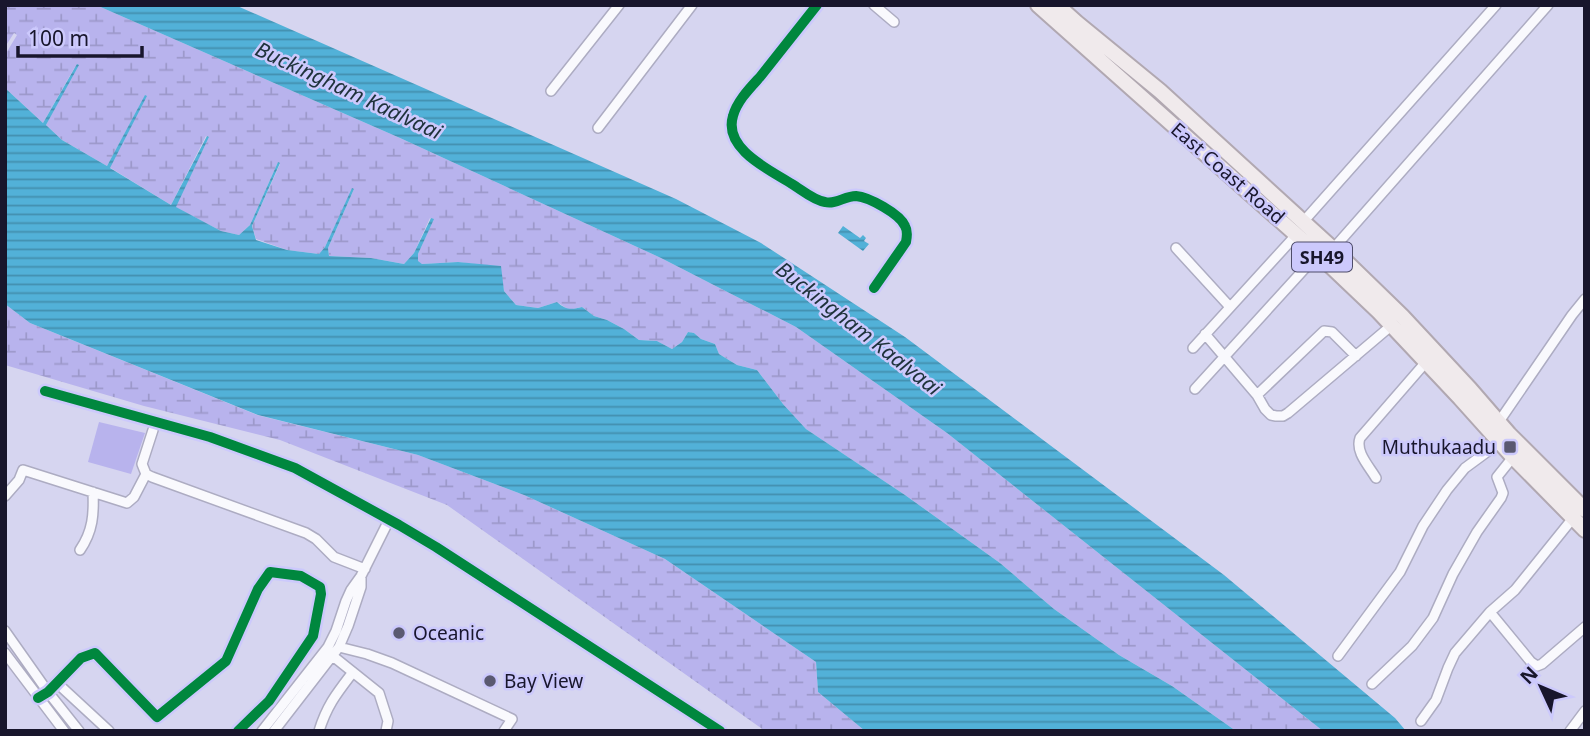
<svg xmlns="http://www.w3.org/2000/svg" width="1590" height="736" font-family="'Noto Sans',sans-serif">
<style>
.wetland{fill:url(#wetland-marsh)}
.garden{fill:#b8b3ed}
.water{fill:url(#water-rules)}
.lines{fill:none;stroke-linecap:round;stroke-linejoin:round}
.minor-casing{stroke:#adacc2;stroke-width:12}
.primary-casing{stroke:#b1a8b1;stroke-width:18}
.minor{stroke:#f9f9fd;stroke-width:9}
.primary{stroke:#f0eaec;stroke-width:14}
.cycleway-casing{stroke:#ccc9fc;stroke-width:15}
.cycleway{stroke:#00873e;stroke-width:10}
.poi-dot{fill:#5a5971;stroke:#ccc9fc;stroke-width:2.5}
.labels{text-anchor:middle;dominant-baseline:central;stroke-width:5;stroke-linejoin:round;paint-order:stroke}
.shield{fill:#ccc9fc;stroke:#4e4c6a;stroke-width:2}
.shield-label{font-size:18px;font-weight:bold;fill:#18162c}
.street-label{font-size:19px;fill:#18162c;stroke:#ccc9fc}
.poi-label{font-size:19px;fill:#18162c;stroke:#ccc9fc;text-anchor:start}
.water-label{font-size:21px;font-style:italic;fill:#1e323b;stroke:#ccc9fc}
</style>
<defs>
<pattern id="wetland-marsh" width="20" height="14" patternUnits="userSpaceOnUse" patternTransform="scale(1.75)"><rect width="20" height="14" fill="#b8b3ed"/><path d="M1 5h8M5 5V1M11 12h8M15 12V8" fill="none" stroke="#9d99cb"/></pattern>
<pattern id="water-rules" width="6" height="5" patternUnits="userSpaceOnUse" patternTransform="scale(1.75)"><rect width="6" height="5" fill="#52b1d8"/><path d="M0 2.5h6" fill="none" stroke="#438faf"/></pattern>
</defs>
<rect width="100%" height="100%" fill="#d6d5f0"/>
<path class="wetland" d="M 5,5 L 96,5 L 400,138 L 661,258 L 796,327 L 947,433 L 1323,731 L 1236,731 L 1172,686 L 1119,655 L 1054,609 L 1000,563 L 905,495 L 806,429 L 783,404 L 757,370 L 737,365 L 719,354 L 715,344 L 701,339 L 694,333 L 688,332 L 682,342 L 672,349 L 657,341 L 639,340 L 624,329 L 607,320 L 594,316 L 582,307 L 569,310 L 557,302 L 538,308 L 516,305 L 504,291 L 501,275 L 474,264 L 458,262 L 422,264 L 418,262 L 418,254 L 433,220 L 430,218 L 414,253 L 404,264 L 371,258 L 329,256 L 328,248 L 354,189 L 352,189 L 325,247 L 319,254 L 287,250 L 256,239 L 252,226 L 280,164 L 278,162 L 250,225 L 239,235 L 221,231 L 175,207 L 209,137 L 206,136 L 171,205 L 109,167 L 146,96 L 145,96 L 107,166 L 62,140 L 46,125 L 76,65 L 43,123 L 5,88 L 5,55 L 17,35 L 14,33 L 5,47 Z
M 5,304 L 30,323 L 257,415 L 418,455 L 524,495 L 665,559 L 816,662 L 818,692 L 865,731 L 765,731 L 447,505 L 280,440 L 144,406 L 5,365 Z"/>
<path class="garden" d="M 99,422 L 145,433 L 131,474 L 88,462 Z"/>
<path class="water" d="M 96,5 L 235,5 L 676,199 L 761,243 L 905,337 L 1224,575 L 1395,718 L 1406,731 L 1323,731 L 947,433 L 796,327 L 661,258 L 400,138 Z
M 77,64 L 79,65 L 46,125 L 62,140 L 107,166 L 145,95 L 147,96 L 110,168 L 171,205 L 207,136 L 209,137 L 176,207 L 221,231 L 239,235 L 250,225 L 278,162 L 280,163 L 252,226 L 256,240 L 287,250 L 319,254 L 325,247 L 352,188 L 354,189 L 328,248 L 329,256 L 371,258 L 404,264 L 414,253 L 431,218 L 434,219 L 418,254 L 418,261 L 422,264 L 458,262 L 501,266 L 504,291 L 516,305 L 538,308 L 557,302 C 566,310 571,310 582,307 L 594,316 L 607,320 L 624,329 L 639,340 L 657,341 L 672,349 L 682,342 L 688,332 L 694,333 L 701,339 L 715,344 L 719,354 L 737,365 L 757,370 L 783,404 L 806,429 L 905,495 L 1000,563 L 1054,609 L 1119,655 L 1172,686 L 1236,731 L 865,731 L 818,692 L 816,662 L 665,559 L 524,495 L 418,455 L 258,415 L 30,323 L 5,304 L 5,88 L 43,123 Z
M 843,226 L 860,238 L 863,235 L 866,238 L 864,241 L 869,244 L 863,251 L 838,233 Z"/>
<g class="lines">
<g class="minor-casing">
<path id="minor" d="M 817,5 C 798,29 779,53 760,77 C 750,88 737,101 733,116 C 723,149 770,170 792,184 C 802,190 813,200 825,202 C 835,205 845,196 856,196 C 869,197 900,214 905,226 C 908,231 907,237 906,242 L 874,288
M 874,5 L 894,22
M 551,91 L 619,5
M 598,128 L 692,5
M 1303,222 L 1496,5
M 1176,248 L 1230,307
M 1333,249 L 1548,5
M 1205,334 L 1257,395 L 1265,409 L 1271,415 L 1276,416 L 1283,416 L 1288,413 L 1392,325
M 1193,348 L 1297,234
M 1195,389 L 1318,254
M 45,391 L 210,437 L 295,468 L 399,525 L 436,547 L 720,731
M 1257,395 L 1324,331 L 1332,332 L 1356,356
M 1496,426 L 1572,315 L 1585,299
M 153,430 L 142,464 L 146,474 L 152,477 L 306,533 L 316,539 L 334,557 L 365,569
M 1376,478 C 1369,466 1355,452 1360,438 L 1426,362
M 5,496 L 19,480 L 23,470 L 127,503 L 134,497 L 146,474
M 80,550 C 93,531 94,514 93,492
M 1490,612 L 1531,662 L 1537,666 L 1542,664 L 1585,627
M 5,631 L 48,692 L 79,731
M 339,647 L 367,654 L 392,663 L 512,719 L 504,731
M 5,653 L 64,731
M 329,653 L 379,693 L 388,721 L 386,731
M 1338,656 L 1400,572 L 1423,526 L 1447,490 L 1465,468 L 1499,443
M 57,683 L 109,731
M 1372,684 L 1412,646 L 1433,618 L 1453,574 L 1477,532 L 1501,498 L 1503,493 L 1497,477 L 1513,457
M 38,698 L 48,692 L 81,658 L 95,653 L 157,717 L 226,661 L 258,589 L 270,572 L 301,576 L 320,587 L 321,594 L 313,636 L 269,701 L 238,731
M 1421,721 L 1436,700 L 1448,668 L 1455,653 L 1490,612 L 1515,590 L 1573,518
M 262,731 L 328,647 L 336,631 L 346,601 L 351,590 L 361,576 L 389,520
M 274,731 L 339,647 L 348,626 L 361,587 L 361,576
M 319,731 C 327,705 337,693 353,672
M 1570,731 L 1585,711"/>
</g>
<g class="primary-casing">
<path id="primary" d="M 1038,5 L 1318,254 L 1379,312 L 1460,398 L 1513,457 L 1585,530
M 1057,5 L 1077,23 L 1160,91 L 1333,249 L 1402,316 L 1470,389 L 1509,434 L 1585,510"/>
</g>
<use href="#minor" class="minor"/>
<use href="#primary" class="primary"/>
<g class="cycleway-casing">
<path id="cycleway" d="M 817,5 C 798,29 779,53 760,77 C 750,88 737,101 733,116 C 723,149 770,170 792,184 C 802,190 813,200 825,202 C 835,205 845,196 856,196 C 869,197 900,214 905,226 C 908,231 907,237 906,242 L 874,288
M 45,391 L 210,437 L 295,468 L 399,525 L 436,547 L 720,731
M 38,698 L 48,692 L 81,658 L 95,653 L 157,717 L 226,661 L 258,589 L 270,572 L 301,576 L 320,587 L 321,594 L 313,636 L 269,701 L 238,731"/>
</g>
<use href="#cycleway" class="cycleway"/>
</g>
<g class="poi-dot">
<rect x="1503" y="440" width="14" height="14" rx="3.5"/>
<circle cx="399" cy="633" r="7"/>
<circle cx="490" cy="681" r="7"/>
</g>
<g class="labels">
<rect class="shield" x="1292" y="242.5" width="60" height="29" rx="5"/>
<g class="shield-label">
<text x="1322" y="257">SH49</text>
</g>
<g class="street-label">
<text transform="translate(1228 173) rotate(41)">East Coast Road</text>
</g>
<g class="poi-label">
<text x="1496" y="447" text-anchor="end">Muthukaadu</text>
<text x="413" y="633">Oceanic</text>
<text x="504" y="681">Bay View</text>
</g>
<g class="water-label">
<text transform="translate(349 90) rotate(25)">Buckingham Kaalvaai</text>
<text transform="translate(859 328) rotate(38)">Buckingham Kaalvaai</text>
</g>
</g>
<rect width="1590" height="736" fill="none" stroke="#18162c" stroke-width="14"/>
<g transform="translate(1541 687) rotate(314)" stroke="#ccc9fc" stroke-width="5" paint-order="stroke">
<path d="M0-5L12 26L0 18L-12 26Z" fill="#18162c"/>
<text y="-10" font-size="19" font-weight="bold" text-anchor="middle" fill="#18162c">N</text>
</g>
<path d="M18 46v10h124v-10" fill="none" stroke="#18162c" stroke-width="3.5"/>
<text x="28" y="46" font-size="21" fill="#18162c" stroke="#ccc9fc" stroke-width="5" paint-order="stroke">100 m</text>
</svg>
